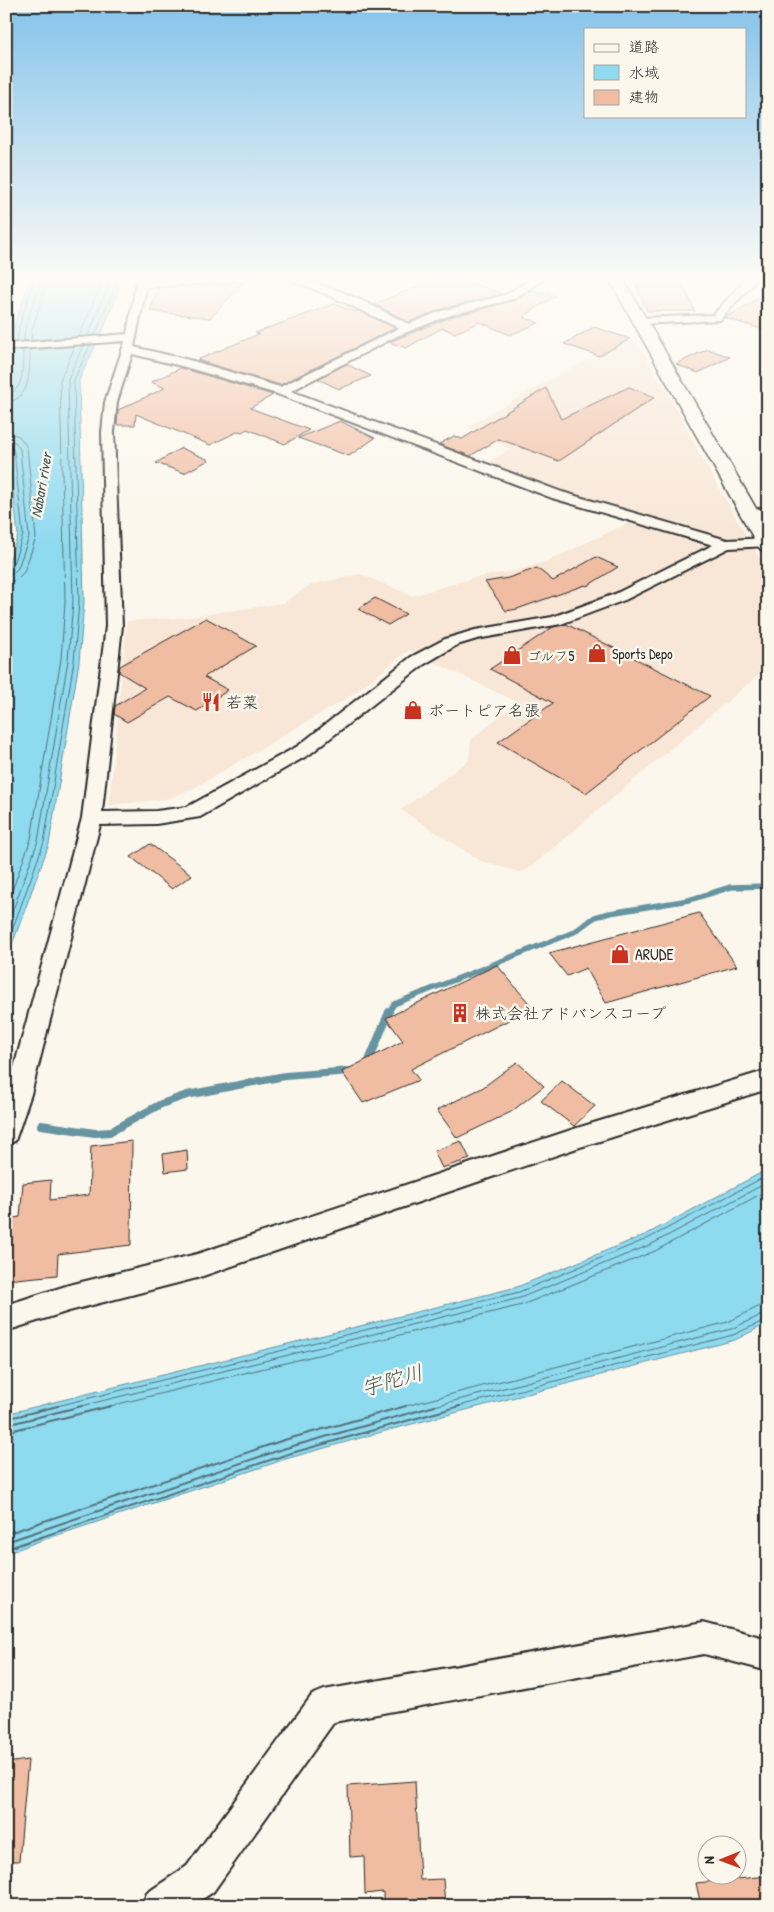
<svg xmlns="http://www.w3.org/2000/svg" width="774" height="1912" font-family="'Patrick Hand','Klee One',sans-serif">
<style>
.built{fill:#f8e6d6}
.water{fill:#8edaef;stroke:#6694a1}
.lines{fill:none;stroke-linecap:round;stroke-linejoin:round}
.shore-far1{stroke:#537179;stroke-width:1}
.shore{stroke:#537179;stroke-width:2}
.stream-far1{stroke:#6694a1;stroke-width:5.5}
.stream{stroke:#6694a1;stroke-width:8}
.building{fill:#f1bda2;stroke:#2b2b2b}
.minor-casing{stroke:#2b2b2b;stroke-width:4}
.highway-casing{stroke:#2b2b2b;stroke-width:3}
.minor{fill:#fbf7ec;fill-rule:evenodd}
.highway{fill:#fbf7ec;fill-rule:evenodd}
.labels{text-anchor:middle;dominant-baseline:central;stroke-width:5;stroke-linejoin:round;paint-order:stroke}
.far-poi-label{font-size:14px;fill:#2b2b2b;stroke:#fbf7ec;text-anchor:start}
.far-water-label{font-size:15px;font-style:italic;fill:#44575c;stroke:#fbf7ec}
.poi-label{font-size:16px;fill:#2b2b2b;stroke:#fbf7ec;text-anchor:start}
.near-water-label{font-size:21px;font-style:italic;fill:#44575c;stroke:#fbf7ec}
</style>
<rect width="100%" height="100%" fill="#fbf7ec"/>
<filter id="ink" filterUnits="userSpaceOnUse"><feTurbulence type="fractalNoise" baseFrequency=".02" numOctaves="2"/><feDisplacementMap in="SourceGraphic" scale="10" xChannelSelector="R" yChannelSelector="G"/><feConvolveMatrix kernelMatrix="1 2 1 2 8 2 1 2 1" color-interpolation-filters="sRGB"/></filter>
<g filter="url(#ink)">
<path class="built" d="M 635,339 L 669,395 L 706,465 L 768,573 L 768,667 L 527,870 L 519,872 L 481,861 L 401,810 L 469,760 L 471,740 L 517,702 L 409,650 L 349,697 L 194,788 L 167,799 L 109,805 L 127,621 L 182,618 L 284,603 L 310,585 L 360,574 L 412,596 L 473,578 L 519,570 L 550,560 L 643,516 L 559,493 L 484,465 L 510,449 L 467,427 L 563,372 Z"/>
<path class="water" d="M 30,279 L 123,279 L 103,330 L 79,380 L 84,602 L 79,662 L 49,844 L 6,961 L 6,570 L 18,535 L 6,429 L 14,326 Z
M 768,1169 L 768,1323 L 735,1340 L 389,1430 L 289,1458 L 34,1543 L 6,1554 L 6,1414 L 517,1287 L 647,1234 Z"/>
<g class="lines">
<path class="shore-far1" d="M 95,335 L 118,279
M 88,336 L 111,279
M 79,337 L 103,279
M 24,341 L 25,329 L 41,279
M 31,341 L 32,330 L 48,279
M 17,342 L 19,327 L 34,279
M 6,395 C 26,390 22,366 23,350
M 6,403 C 33,397 29,371 30,349
M 6,432 L 19,436 L 27,447 L 36,538 L 24,572 L 16,580 L 6,582
M 6,439 L 15,442 L 20,449 L 29,537 L 18,568 L 13,573 L 6,574
M 6,446 L 11,447 L 14,451 L 23,535 L 13,564 L 6,568
M 6,907 L 31,839 L 61,659 L 65,602 L 60,380 L 75,346
M 6,929 L 38,841 L 68,660 L 73,602 L 68,380 L 83,345
M 6,947 L 44,842 L 74,661 L 79,602 L 74,380 L 90,345
M 53,1407 L 519,1292 L 649,1238 L 768,1175
M 77,1407 L 520,1298 L 652,1244 L 768,1182
M 106,1407 L 522,1305 L 655,1251 L 768,1190
M 402,1407 L 728,1322 L 758,1307 L 768,1305
M 431,1407 L 731,1329 L 768,1312
M 455,1407 L 733,1335 L 768,1319"/>
<path class="shore" d="M 6,1419 L 58,1406
M 6,1425 L 82,1406
M 6,1432 L 111,1406
M 6,1534 L 284,1440 L 406,1406
M 6,1542 L 286,1448 L 435,1406
M 6,1549 L 288,1454 L 460,1406"/>
<path class="stream-far1" d="M 388,1013 L 394,1004 L 574,932 L 595,917 L 610,913 L 689,900 L 731,887 L 768,886"/>
<path class="stream" d="M 368,1063 L 389,1012
M 41,1125 L 95,1133 L 110,1132 L 161,1104 L 187,1095 L 285,1076 L 351,1071"/>
</g>
<path class="building" d="M 436,279 L 461,279 L 502,294 L 441,309 L 409,322 L 374,304 Z
M 634,279 L 680,279 L 695,311 L 647,311 Z
M 231,282 L 244,282 L 210,318 L 150,311 L 158,288 Z
M 531,290 L 555,296 L 523,317 L 539,323 L 510,335 L 480,322 L 455,333 L 442,328 L 406,348 L 389,342 L 451,317 L 513,301 Z
M 768,293 L 768,331 L 725,318 Z
M 334,304 L 356,312 L 358,311 L 395,328 L 280,385 L 197,360 L 259,334 L 255,333 Z
M 594,327 L 630,339 L 599,356 L 564,344 Z
M 708,349 L 730,357 L 698,373 L 676,364 Z
M 346,364 L 371,376 L 339,389 L 318,379 Z
M 181,368 L 273,395 L 250,408 L 309,430 L 285,444 L 247,429 L 242,432 L 239,431 L 210,445 L 136,414 L 135,425 L 117,425 L 118,410 L 165,388 L 151,382 Z
M 629,387 L 655,397 L 559,461 L 499,439 L 470,456 L 439,444 L 454,436 L 462,439 L 546,388 L 561,419 Z
M 340,421 L 375,438 L 349,456 L 298,438 Z
M 181,448 L 209,460 L 184,473 L 156,463 Z
M 596,557 L 618,567 L 587,586 L 585,585 L 517,609 L 506,611 L 485,582 L 508,578 L 537,568 L 553,581 Z
M 375,598 L 406,614 L 388,625 L 358,609 Z
M 206,618 L 256,646 L 204,677 L 228,690 L 197,711 L 170,697 L 127,722 L 114,714 L 115,706 L 145,688 L 119,672 L 120,666 Z
M 566,624 L 710,696 L 586,793 L 498,742 L 553,703 L 490,669 L 553,627 Z
M 150,844 L 192,875 L 172,889 L 131,857 Z
M 699,913 L 737,966 L 606,1003 L 586,968 L 567,976 L 549,953 Z
M 497,965 L 533,1008 L 411,1069 L 419,1080 L 363,1103 L 342,1072 L 403,1041 L 386,1018 Z
M 517,1062 L 544,1086 L 511,1112 L 457,1138 L 437,1110 L 482,1088 Z
M 562,1081 L 595,1106 L 574,1126 L 541,1101 Z
M 132,1141 L 131,1245 L 58,1254 L 57,1275 L 6,1280 L 6,1219 L 20,1217 L 23,1183 L 51,1180 L 50,1200 L 89,1195 L 91,1146 Z
M 461,1141 L 470,1159 L 442,1168 L 434,1151 Z
M 187,1150 L 188,1169 L 165,1172 L 163,1154 Z
M 28,1760 L 19,1861 L 6,1861 L 6,1763 Z
M 415,1781 L 420,1880 L 443,1879 L 445,1906 L 383,1906 L 383,1892 L 365,1894 L 364,1856 L 350,1857 L 348,1786 Z
M 768,1876 L 768,1906 L 701,1906 L 696,1883 Z"/>
<g class="lines">
<g class="minor-casing">
<path id="minor" d="M 137,279 L 233,279 L 228,282 L 146,287 L 134,347 L 193,361 L 280,387 L 399,328 L 326,294 L 287,279 C 327,279 373,307 409,324 L 442,311 L 505,295 L 532,279 L 545,279 L 513,299 L 450,315 L 397,336 L 291,391 L 562,492 L 727,540 L 768,538 L 768,546 L 729,548 L 625,600 L 561,624 L 477,639 L 457,645 L 423,665 L 310,754 L 200,817 L 156,824 L 100,825 L 31,1094 L 15,1141 L 6,1144 L 6,1097 L 82,818 L 106,626 L 102,432 L 105,402 L 125,341 L 6,350 L 6,344 L 127,334 ZM 132,354 L 185,367 L 277,394 L 552,498 L 713,545 L 615,594 L 552,617 L 475,630 L 445,639 L 411,657 L 298,746 L 187,807 L 156,811 L 102,812 L 122,626 L 114,432 L 117,402 Z
M 746,279 L 757,279 L 720,320 L 641,324 L 635,321 L 641,318 L 713,315 Z
M 768,507 L 768,515 L 749,519 L 744,518 L 742,515 L 744,512 Z
M 768,1070 L 768,1089 L 577,1148 L 197,1278 L 69,1311 L 6,1331 L 6,1305 L 69,1285 L 197,1254 L 577,1128 Z
M 704,1622 L 768,1639 L 768,1671 L 704,1654 L 334,1722 L 213,1892 L 192,1906 L 142,1906 L 147,1893 L 187,1866 L 312,1695 L 324,1690 Z"/>
</g>
<g class="highway-casing">
<path id="highway" d="M 609,279 L 623,279 L 768,529 L 768,552 L 761,550 L 758,546 Z"/>
</g>
<use href="#minor" class="minor"/>
<use href="#highway" class="highway"/>
</g>
</g>
<linearGradient id="sky" x2="0" y2="1"><stop stop-color="#84c3eb"/><stop offset="0.51" stop-color="#fdfbf6"/><stop offset="1" stop-color="#fdfbf6" stop-opacity="0"/></linearGradient>
<rect width="774" height="547" fill="url(#sky)"/>
<defs>
<g id="shop-bare" transform="scale(1.5)"><path d="M-5-2.5h2.3a2.7 3.5 0 0 1 5.4 0H5L5.5 6h-11ZM-1.5-2.5h3a1.5 2.3 0 0 0-3 0Z" fill="#c8321e" stroke="#fbf7ec" stroke-width="2.5" paint-order="stroke"/></g>
<g id="restaurant-bare" transform="scale(1.5)"><path d="M-5-6h1v4h1v-4h1v4h1v-4h1v5L-1.5 .5V6h-2V.5L-5-1ZM5-6V6H3V1.5H1.5Q1.5-4 5-6Z" fill="#c8321e" stroke="#fbf7ec" stroke-width="2.5" paint-order="stroke"/></g>
<g id="building-bare" transform="scale(1.5)"><path d="M-4-6H4V6H1V3H-1V6H-4ZM-2.5-4.3h1.7v1.8h-1.7ZM.8-4.3h1.7v1.8H.8ZM-2.5-1h1.7V.8h-1.7ZM.8-1h1.7V.8H.8Z" fill="#c8321e" stroke="#fbf7ec" stroke-width="2.5" paint-order="stroke"/></g>
</defs>
<g fill-rule="evenodd">
<use href="#shop-bare" x="597" y="653"/>
<use href="#shop-bare" x="512" y="655"/>
<use href="#restaurant-bare" x="211" y="702"/>
<use href="#shop-bare" x="413" y="710"/>
<use href="#shop-bare" x="620" y="954"/>
<use href="#building-bare" x="460" y="1013"/>
</g>
<g class="labels">
<g class="far-poi-label">
<text x="612" y="653">Sports Depo</text>
<text x="527" y="655">ゴルフ5</text>
</g>
<g class="far-water-label">
<text transform="translate(41 485) rotate(-80)">Nabari river</text>
</g>
<g class="poi-label">
<text x="226" y="702">若菜</text>
<text x="428" y="710">ボートピア名張</text>
<text x="635" y="954">ARUDE</text>
<text x="475" y="1013">株式会社アドバンスコープ</text>
</g>
<g class="near-water-label">
<text transform="translate(392 1380) rotate(-16)">宇陀川</text>
</g>
</g>
<rect width="774" height="1912" fill="none" stroke="#fbf7ec" stroke-width="25"/>
<rect x="12" y="12" width="749" height="1887" fill="none" stroke="#2b2b2b" stroke-width="2" filter="url(#ink)"/>
<rect x="584" y="28" width="162" height="90" fill="#fbf7ec" stroke="#a8a59f"/>
<rect x="594" y="44" width="25" height="8" fill="#fbf7ec" stroke="#a8a59f"/>
<text x="629" y="52" font-size="15" fill="#2b2b2b">道路</text>
<rect x="594" y="65" width="25" height="15" fill="#8edaef" stroke="#a8a59f"/>
<text x="629" y="78" font-size="15" fill="#2b2b2b">水域</text>
<rect x="594" y="90" width="25" height="15" fill="#f1bda2" stroke="#a8a59f"/>
<text x="629" y="102" font-size="15" fill="#2b2b2b">建物</text>
<g transform="translate(722 1860) rotate(269)"><circle r="24" fill="#fbf7ec" stroke="#a8a59f"/>
<path d="M0-4L9 19L0 12L-9 19Z" fill="#c8321e"/>
<text y="-8" font-size="14" font-weight="bold" text-anchor="middle" fill="#2b2b2b">N</text>
</g>
</svg>
